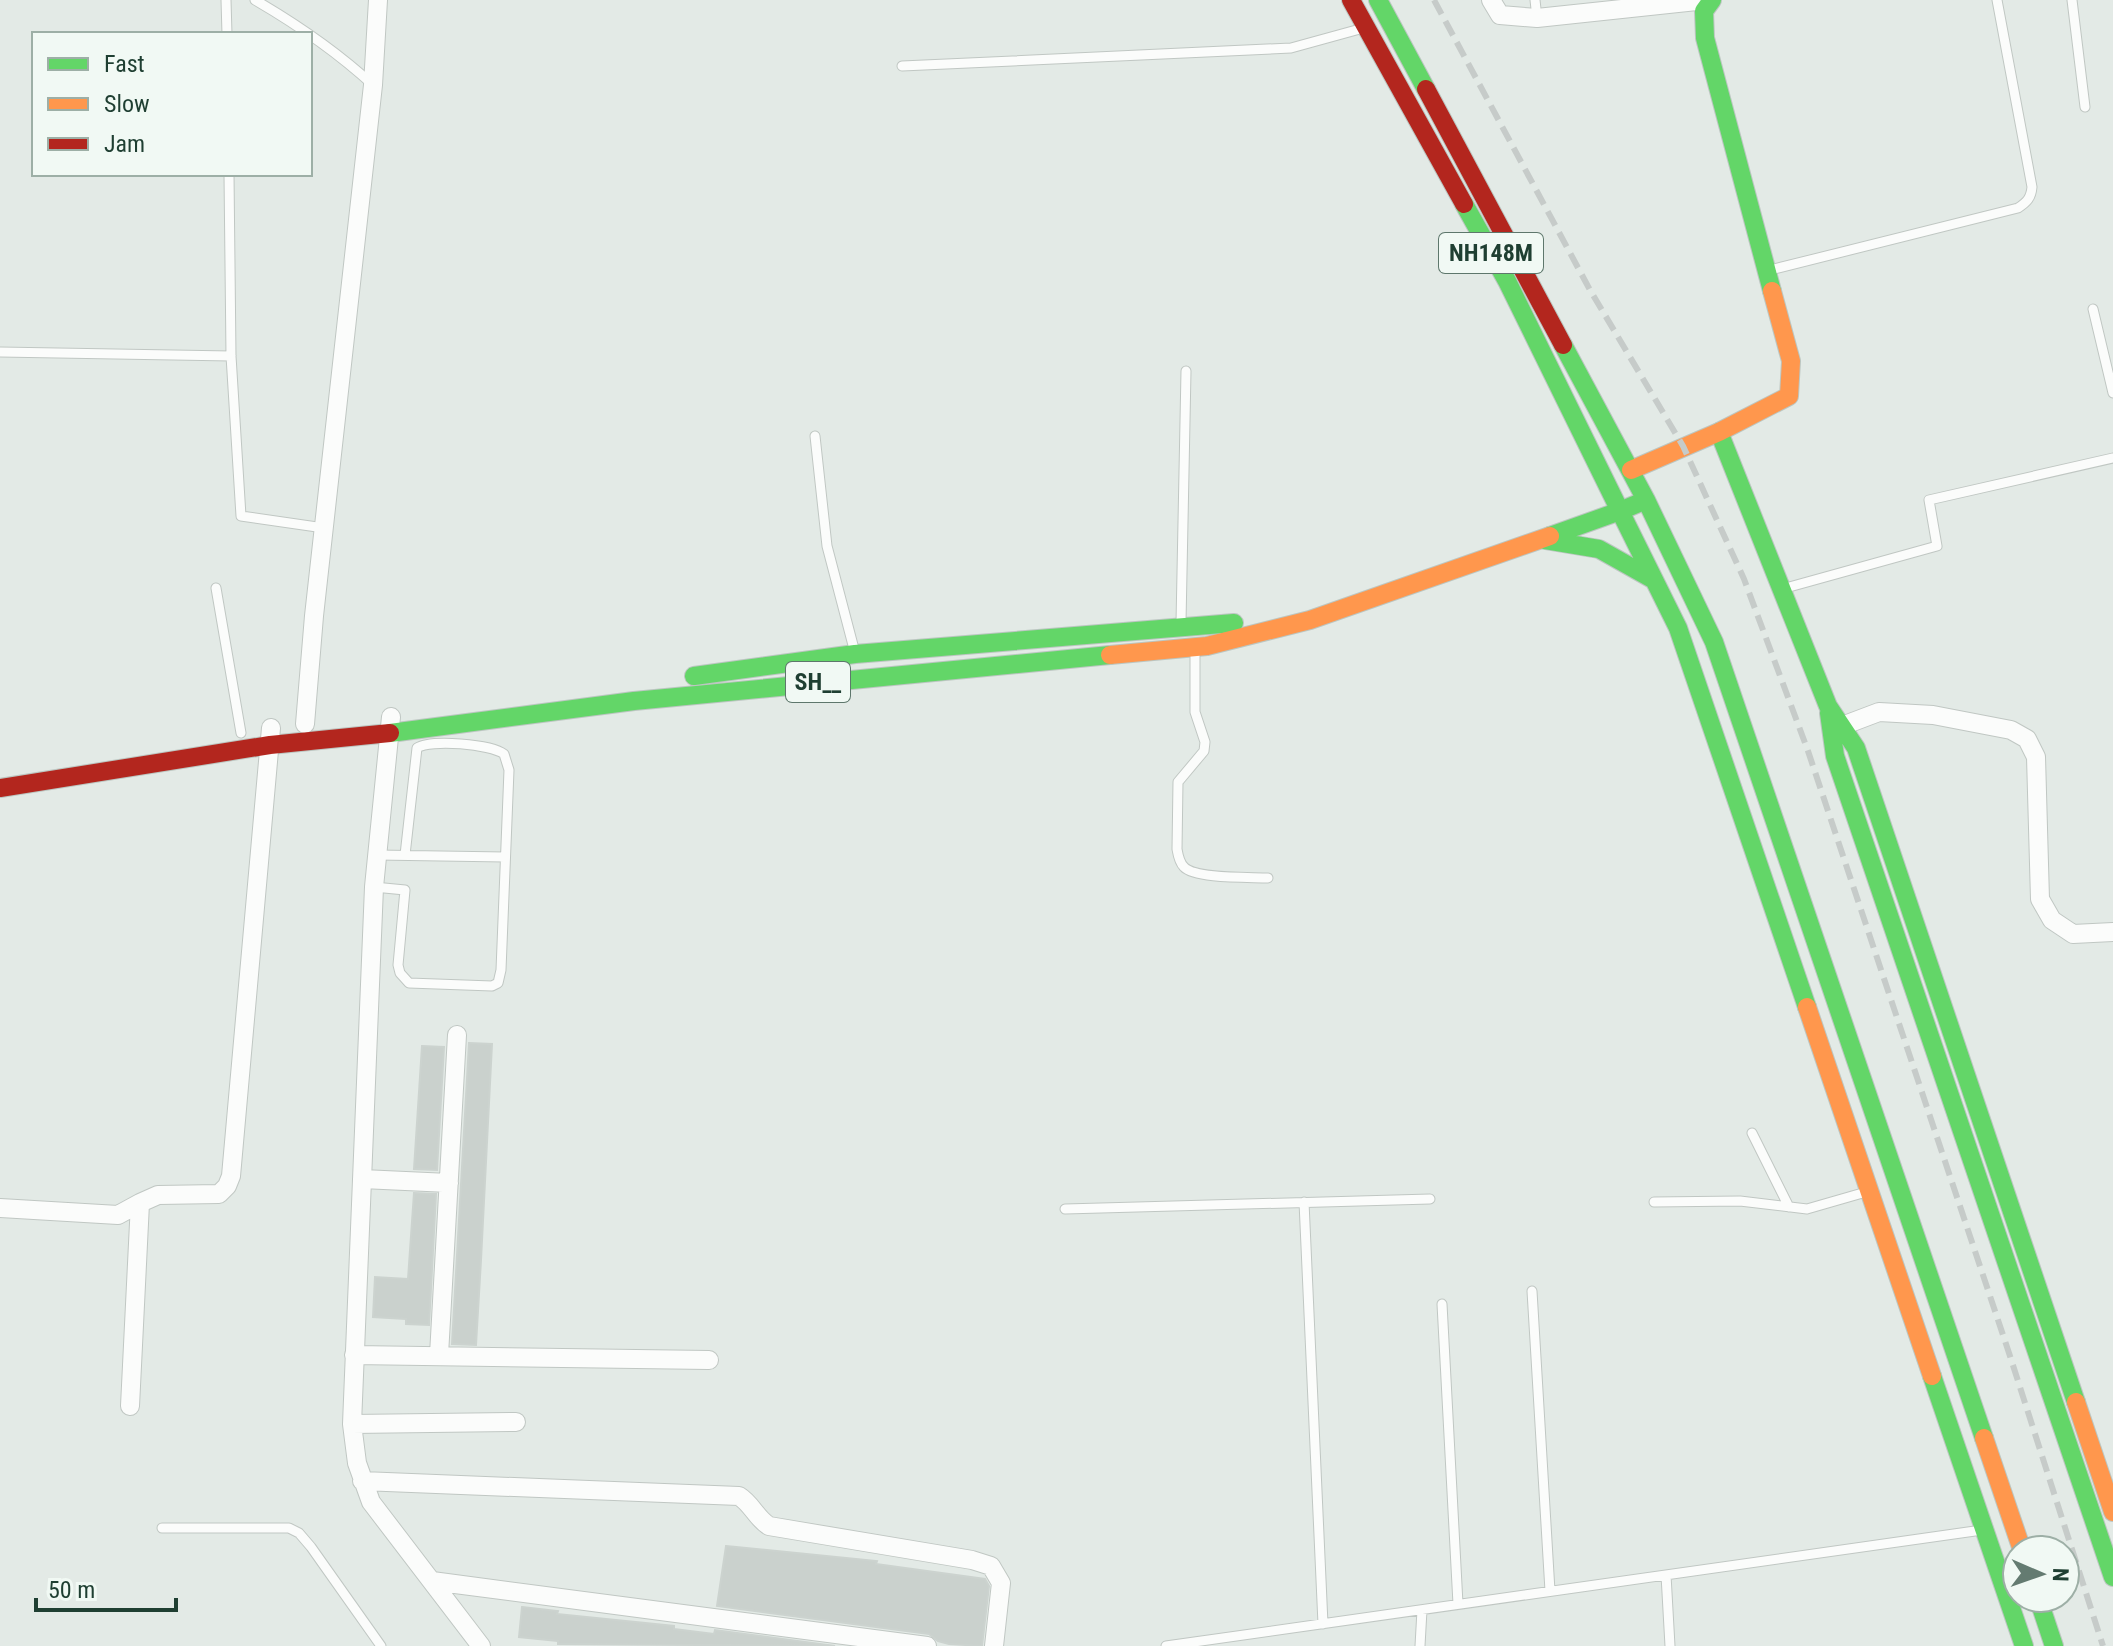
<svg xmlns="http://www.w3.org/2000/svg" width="2113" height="1646" font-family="'Roboto Condensed',sans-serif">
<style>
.building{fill:#cad1cd;stroke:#ccd3cf;stroke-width:2}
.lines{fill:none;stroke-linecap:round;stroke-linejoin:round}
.lane-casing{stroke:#c0c7c3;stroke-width:11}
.street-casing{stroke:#c0c7c3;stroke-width:20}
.fast-casing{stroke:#bcc6c1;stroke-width:20}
.slow-casing{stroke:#bcc6c1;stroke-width:20}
.jam-casing{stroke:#bcc6c1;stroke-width:20}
.lane{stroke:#fbfcfb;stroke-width:9}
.street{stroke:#fbfcfb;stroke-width:18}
.fast{stroke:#63d668;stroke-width:18}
.slow{stroke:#ff974d;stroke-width:18}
.jam{stroke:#b3261e;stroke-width:18}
.rail{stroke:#c6cbc9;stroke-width:6;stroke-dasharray:16 8;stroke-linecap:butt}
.labels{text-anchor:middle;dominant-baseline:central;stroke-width:8;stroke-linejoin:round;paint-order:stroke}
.shield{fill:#f1f9f4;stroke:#5e776c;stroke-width:2}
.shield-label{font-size:24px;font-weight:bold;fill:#1f3f32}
</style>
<rect width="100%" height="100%" fill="#e3eae6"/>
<path class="building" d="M 469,1043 L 492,1044 L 481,1260 L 476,1345 L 452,1344 Z
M 422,1046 L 444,1047 L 437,1170 L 414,1169 Z
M 414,1193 L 436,1194 L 429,1325 L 406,1324 L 406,1319 L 373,1317 L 375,1277 L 408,1279 Z
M 726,1546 L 877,1561 L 876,1564 L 985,1579 L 989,1586 L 982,1646 L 949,1644 L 938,1641 L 929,1634 L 717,1606 Z
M 522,1607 L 558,1611 L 557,1614 L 674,1626 L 674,1629 L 714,1634 L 715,1630 L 835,1646 L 558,1644 L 558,1641 L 519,1637 Z"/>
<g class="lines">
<g class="lane-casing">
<path id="lane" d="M 226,0 L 227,34
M 255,0 C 298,25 336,51 373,85
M 1535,0 L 1537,18
M 2072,0 L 2085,107
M 902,66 L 1291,48 L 1360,29
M 229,174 L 231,356 L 241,516 L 324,528
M 1770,270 L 2018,208 C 2027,202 2031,198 2032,187 L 1997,0
M 2093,309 L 2113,393
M 0,352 L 231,356
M 815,436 L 827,546 L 854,649
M 216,588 L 241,733
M 1782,589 L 1937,546 L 1929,500 L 2113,458
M 1181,623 L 1186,371
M 1195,649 L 1195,712 L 1205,742 L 1204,751 L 1178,782 L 1177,849 C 1178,855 1179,862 1184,867 C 1195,879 1250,877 1268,878
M 377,855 L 505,857
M 374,887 L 405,890 L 398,965 L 400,973 L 409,983 L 492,986 L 498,983 L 501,970 L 509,770 L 504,754 C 491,744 430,739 417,748 L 405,855
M 1752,1133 L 1789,1207
M 1304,1202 L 1323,1624
M 1654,1202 L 1740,1201 L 1807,1209 L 1866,1192
M 1065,1209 L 1430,1199
M 1532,1291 L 1550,1591
M 1442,1304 L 1458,1604
M 162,1528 L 289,1528 L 299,1533 L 311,1547 L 381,1646
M 1666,1575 L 1670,1646
M 1166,1646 L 1982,1530
M 1420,1646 L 1422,1610"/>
</g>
<g class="street-casing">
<path id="street" d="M 1491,0 L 1500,15 L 1537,18 L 1706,0
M 391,717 L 374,887 L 352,1424 L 357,1463 L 371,1502 L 481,1646
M 305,724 L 314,616 L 373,85 L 378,0
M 1842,726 L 1879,712 L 1933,715 L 2011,730 L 2027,739 L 2036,757 L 2040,899 L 2052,920 L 2073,934 L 2113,932
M 362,1179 L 449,1183
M 140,1203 L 158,1195 L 219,1194 L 227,1186 L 231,1176 L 271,728
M 0,1208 L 118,1215 L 140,1203 L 130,1406
M 354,1355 L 709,1360
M 439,1355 L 457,1035
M 352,1424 L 516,1422
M 362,1481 L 739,1496 C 752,1504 756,1518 769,1526 L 972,1560 L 991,1566 L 1001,1583 L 994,1646
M 432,1581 L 927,1646"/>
</g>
<g class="fast-casing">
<path id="fast" d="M 1378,0 L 1426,89
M 1712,0 L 1704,11 L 1705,38 L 1772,291
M 1464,204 L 1507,281 L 1620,511 L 1646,500 L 1563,345
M 1719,432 L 1828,706 L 1856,748 L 2076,1402
M 1646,500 L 1714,642 L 1984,1438
M 1550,536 L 1620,511 L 1678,628 L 1807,1007
M 1545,540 L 1599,549 L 1654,580
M 694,676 L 855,654 L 1234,623
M 1829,713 L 1835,756 L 2113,1577
M 390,733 L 634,701 L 1110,655
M 1932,1376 L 2024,1646
M 2038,1598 L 2054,1646"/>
</g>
<g class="slow-casing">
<path id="slow" d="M 1631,470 L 1719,432 L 1789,396 L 1791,361 L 1772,291
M 1110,655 L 1207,646 L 1310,620 L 1550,536
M 1807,1007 L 1932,1376
M 2076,1402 L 2113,1512
M 1984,1438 L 2022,1550"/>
</g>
<g class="jam-casing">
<path id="jam" d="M 1351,0 L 1464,204
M 1426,89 L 1563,345
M 0,788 L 270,745 L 390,733"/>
</g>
<use href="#lane" class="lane"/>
<use href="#street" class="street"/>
<use href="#fast" class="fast"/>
<use href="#slow" class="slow"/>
<use href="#jam" class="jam"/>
<path class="rail" d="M 1434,0 L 1590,290 L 1683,446 L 1744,579 L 1808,751 L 2010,1356 L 2103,1646"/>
</g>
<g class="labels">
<g class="shield">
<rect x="1439" y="233" width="104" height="40" rx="6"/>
<rect x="786" y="662" width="64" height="40" rx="6"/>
</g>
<g class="shield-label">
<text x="1491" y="253">NH148M</text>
<text x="818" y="682">SH__</text>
</g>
</g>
<rect x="32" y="32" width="280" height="144" fill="#f1f9f4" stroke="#9dafa6" stroke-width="2"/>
<rect x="48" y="58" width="40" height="12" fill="#63d668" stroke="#9dafa6" stroke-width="2"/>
<text x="104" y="72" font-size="24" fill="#1f3f32">Fast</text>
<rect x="48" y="98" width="40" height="12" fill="#ff974d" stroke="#9dafa6" stroke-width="2"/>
<text x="104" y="112" font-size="24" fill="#1f3f32">Slow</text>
<rect x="48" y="138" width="40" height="12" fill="#b3261e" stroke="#9dafa6" stroke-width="2"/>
<text x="104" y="152" font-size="24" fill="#1f3f32">Jam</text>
<g transform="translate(2041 1574) rotate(92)"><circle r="38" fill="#f1f9f4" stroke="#9dafa6" stroke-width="2"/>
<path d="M0-6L14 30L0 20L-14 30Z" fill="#647b71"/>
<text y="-12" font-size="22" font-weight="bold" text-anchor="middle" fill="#1f3f32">N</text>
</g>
<path d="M36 1598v12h140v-12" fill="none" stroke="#1f3f32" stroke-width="4"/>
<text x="48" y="1598" font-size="24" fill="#1f3f32" stroke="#f1f9f4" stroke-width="6" paint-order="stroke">50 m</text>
</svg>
